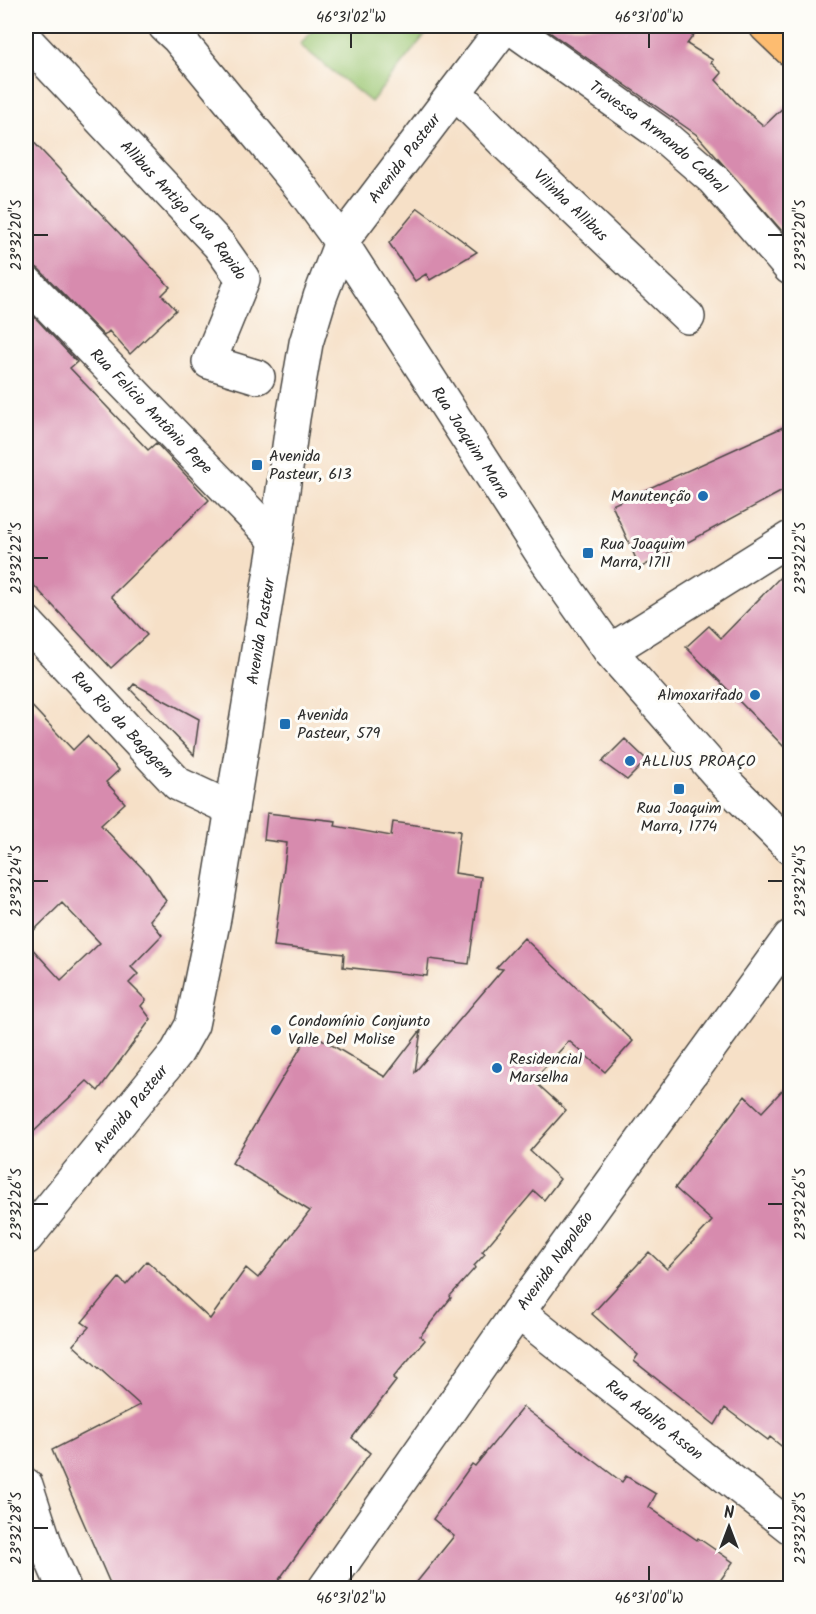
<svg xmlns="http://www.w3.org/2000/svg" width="816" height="1614" font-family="Kalam,sans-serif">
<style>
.green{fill:#9cc774;stroke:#647950;stroke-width:1.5}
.building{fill:#d78bae}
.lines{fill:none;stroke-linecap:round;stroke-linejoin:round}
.minor-casing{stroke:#494642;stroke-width:36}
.major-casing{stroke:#494642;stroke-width:36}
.minor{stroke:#fff;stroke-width:33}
.major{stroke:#fdbc70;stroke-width:33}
.ticks{fill:none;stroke:#2b2b2b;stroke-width:2}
.poi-dot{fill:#1f6fb2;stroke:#fdfcf7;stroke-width:2}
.labels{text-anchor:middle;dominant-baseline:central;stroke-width:6;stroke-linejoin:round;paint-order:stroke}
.street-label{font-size:16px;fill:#2b2b2b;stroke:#fdfcf7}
.poi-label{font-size:16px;fill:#2b2b2b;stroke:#fdfcf7;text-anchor:start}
.neatline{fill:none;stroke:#2b2b2b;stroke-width:2}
.ticks-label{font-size:15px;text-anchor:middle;fill:#2b2b2b}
</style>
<rect width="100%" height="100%" fill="#fdfcf7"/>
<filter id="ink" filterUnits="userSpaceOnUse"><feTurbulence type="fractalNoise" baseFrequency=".0167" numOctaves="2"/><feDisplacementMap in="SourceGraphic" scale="12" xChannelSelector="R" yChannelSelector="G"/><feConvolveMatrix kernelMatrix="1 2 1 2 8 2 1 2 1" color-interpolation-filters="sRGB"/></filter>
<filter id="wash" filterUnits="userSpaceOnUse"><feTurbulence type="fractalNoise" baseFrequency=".008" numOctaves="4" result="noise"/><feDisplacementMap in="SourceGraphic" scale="24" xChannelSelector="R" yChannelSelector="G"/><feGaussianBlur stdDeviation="1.35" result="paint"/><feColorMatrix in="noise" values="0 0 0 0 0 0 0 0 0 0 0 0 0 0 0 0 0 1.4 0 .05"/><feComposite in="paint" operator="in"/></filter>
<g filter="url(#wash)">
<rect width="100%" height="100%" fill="#f6e0c7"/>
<path class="green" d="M 316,26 L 432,26 L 371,102 L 300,45 Z"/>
<g id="blocks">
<path class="building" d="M 541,26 L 700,26 L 687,44 L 713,60 L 711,63 L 722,73 L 716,80 L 737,103 L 764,126 L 790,101 L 790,240 L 697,135 Z
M 26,134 L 170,287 L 162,295 L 176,310 L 130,354 L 109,331 L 104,336 L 39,269 L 32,264 L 26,264 Z
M 418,208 L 451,232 L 477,252 L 430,280 L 426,274 L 415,281 L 389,243 Z
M 26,308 L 77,362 L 70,368 L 148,450 L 156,443 L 209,500 L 111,596 L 147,635 L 111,668 L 26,577 Z
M 790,424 L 790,487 L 640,568 L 612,505 Z
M 790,567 L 790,753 L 686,647 L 709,626 L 721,638 Z
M 134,684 L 199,719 L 194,755 L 130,689 Z
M 26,700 L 73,750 L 87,736 L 119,770 L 106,782 L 125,803 L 101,825 L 149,875 L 166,901 L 150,920 L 162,935 L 131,967 L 138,974 L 129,983 L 146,1000 L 141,1006 L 151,1019 L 98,1091 L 87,1081 L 26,1139 L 26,942 L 61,980 L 100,943 L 62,903 L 26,938 Z
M 625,739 L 647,760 L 627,780 L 602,762 Z
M 267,813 L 336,821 L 335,826 L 391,836 L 393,822 L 460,831 L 455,873 L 481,877 L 469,964 L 429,959 L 427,976 L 343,967 L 344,954 L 274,946 L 287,843 L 264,840 Z
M 524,938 L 633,1041 L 605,1072 L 569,1041 L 533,1080 L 566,1110 L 530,1151 L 560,1179 L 544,1200 L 534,1191 L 482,1252 L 485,1254 L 474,1266 L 475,1268 L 450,1296 L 451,1298 L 420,1336 L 425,1340 L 393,1378 L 396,1381 L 352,1438 L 370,1453 L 273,1588 L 112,1588 L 52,1450 L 140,1405 L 73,1345 L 89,1327 L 82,1322 L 119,1278 L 126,1285 L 147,1261 L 210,1319 L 246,1268 L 258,1278 L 310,1211 L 232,1163 L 310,1032 L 385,1077 L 421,1030 L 415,1072 L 503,969 L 496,968 Z
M 790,1082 L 790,1453 L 770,1437 L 768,1440 L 725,1408 L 715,1425 L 634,1361 L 638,1355 L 592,1314 L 649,1252 L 667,1269 L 712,1221 L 675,1188 L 745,1096 L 762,1112 Z
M 523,1407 L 622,1482 L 626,1476 L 656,1494 L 649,1507 L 697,1540 L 698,1538 L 733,1562 L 715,1588 L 412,1588 L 454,1536 L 433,1519 L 472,1464 L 475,1466 Z"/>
</g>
</g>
<g filter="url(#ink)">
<use href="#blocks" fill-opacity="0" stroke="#494642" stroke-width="1.5"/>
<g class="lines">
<g class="minor-casing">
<g id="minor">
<path id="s1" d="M 165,26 L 178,38 L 303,190 L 341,242 L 548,563 L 610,651 L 725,782 L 790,847"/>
<path id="s2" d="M 509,26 L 661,134 L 713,179 L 790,268"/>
<path id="s3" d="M 26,40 L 219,245 L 243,279 L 209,362 L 258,377"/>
<path id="s4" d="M 455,92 L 504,142 L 688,317"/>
<path id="s5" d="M 26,282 L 276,540"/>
<path id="s6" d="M 26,622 L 178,784 L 232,809"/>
<path d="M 610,651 L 790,538"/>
<path id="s7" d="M 26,1238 L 177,1052 L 192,1025 L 214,918 L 276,540 L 293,418 L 306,343 L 320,297 L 341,242 L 505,26"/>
<path id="s8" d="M 518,1312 L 790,1527"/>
<path d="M 26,1485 L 47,1549 L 64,1588"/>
<path id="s9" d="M 325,1588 L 518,1312 L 790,937"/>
</g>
</g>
<g class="major-casing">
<path id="major" d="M 766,26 L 790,49"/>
</g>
<use href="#minor" class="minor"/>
<use href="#major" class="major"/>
</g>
</g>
<path class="ticks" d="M 351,33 L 351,48M 649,33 L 649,48M 33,235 L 48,235M 768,235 L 783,235M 33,558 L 48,558M 768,558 L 783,558M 33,881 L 48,881M 768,881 L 783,881M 33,1204 L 48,1204M 768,1204 L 783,1204M 33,1528 L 48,1528M 768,1528 L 783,1528M 351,1566 L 351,1581M 649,1566 L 649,1581"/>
<g class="poi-dot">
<rect x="251" y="459" width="12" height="12" rx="3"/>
<circle cx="703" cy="496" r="6"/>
<rect x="582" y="547" width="12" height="12" rx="3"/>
<circle cx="755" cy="695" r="6"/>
<rect x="279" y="718" width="12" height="12" rx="3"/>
<circle cx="630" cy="761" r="6"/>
<rect x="673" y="783" width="12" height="12" rx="3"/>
<circle cx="276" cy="1030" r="6"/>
<circle cx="497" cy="1068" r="6"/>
</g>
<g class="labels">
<g class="street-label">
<text stroke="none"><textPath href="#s2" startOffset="186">Travessa Armando Cabral</textPath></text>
<text stroke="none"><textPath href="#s7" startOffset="1174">Avenida Pasteur</textPath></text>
<text stroke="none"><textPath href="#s4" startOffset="162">Vilinha Allibus</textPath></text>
<text stroke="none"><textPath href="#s3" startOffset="232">Allibus Antigo Lava Rapido</textPath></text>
<text stroke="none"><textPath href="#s5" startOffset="180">Rua Felício Antônio Pepe</textPath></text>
<text stroke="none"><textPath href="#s1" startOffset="518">Rua Joaquim Marra</textPath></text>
<text stroke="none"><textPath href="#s7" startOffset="670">Avenida Pasteur</textPath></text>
<text stroke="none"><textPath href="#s6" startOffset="141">Rua Rio da Bagagem</textPath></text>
<text stroke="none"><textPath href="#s7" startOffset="166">Avenida Pasteur</textPath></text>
<text stroke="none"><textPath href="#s9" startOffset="400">Avenida Napoleão</textPath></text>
<text stroke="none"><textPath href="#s8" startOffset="174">Rua Adolfo Asson</textPath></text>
</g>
<g class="poi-label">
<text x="269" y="456">Avenida<tspan x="269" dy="18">Pasteur, 613</tspan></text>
<text x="691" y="496" text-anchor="end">Manutenção</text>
<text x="600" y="544">Rua Joaquim<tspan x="600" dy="18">Marra, 1711</tspan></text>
<text x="743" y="695" text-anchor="end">Almoxarifado</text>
<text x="297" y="715">Avenida<tspan x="297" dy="18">Pasteur, 579</tspan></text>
<text x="642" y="761">ALLIUS PROAÇO</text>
<text x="679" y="808" text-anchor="middle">Rua Joaquim<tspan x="679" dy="18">Marra, 1774</tspan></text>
<text x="288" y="1021">Condomínio Conjunto<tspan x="288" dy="18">Valle Del Molise</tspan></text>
<text x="509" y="1059">Residencial<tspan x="509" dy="18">Marselha</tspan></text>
</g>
</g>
<rect width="816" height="1614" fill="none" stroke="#fdfcf7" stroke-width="66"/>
<g transform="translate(729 1527)" stroke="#fdfcf7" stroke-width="4.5" paint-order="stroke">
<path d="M0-4.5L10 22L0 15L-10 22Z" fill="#2b2b2b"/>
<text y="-9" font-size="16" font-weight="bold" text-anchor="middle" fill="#2b2b2b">N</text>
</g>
<rect x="33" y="33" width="750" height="1548" class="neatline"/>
<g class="ticks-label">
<text x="351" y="22">46°31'02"W</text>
<text x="649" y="22">46°31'00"W</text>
<text transform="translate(16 235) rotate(-90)" y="5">23°32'20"S</text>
<text transform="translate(800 235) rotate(-90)" y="5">23°32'20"S</text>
<text transform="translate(16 558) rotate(-90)" y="5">23°32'22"S</text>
<text transform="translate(800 558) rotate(-90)" y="5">23°32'22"S</text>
<text transform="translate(16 881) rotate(-90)" y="5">23°32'24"S</text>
<text transform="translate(800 881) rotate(-90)" y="5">23°32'24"S</text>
<text transform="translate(16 1204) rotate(-90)" y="5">23°32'26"S</text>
<text transform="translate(800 1204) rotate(-90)" y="5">23°32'26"S</text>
<text transform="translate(16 1528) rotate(-90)" y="5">23°32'28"S</text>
<text transform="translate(800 1528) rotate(-90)" y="5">23°32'28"S</text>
<text x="351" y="1603">46°31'02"W</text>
<text x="649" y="1603">46°31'00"W</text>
</g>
</svg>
